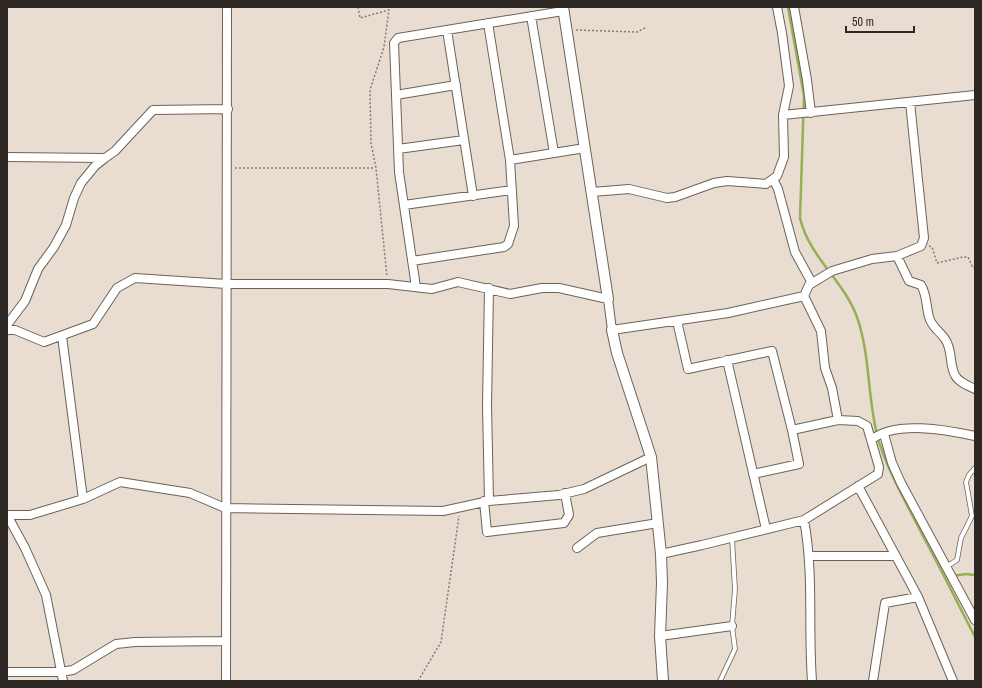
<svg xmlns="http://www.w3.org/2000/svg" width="982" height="688" font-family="'Archivo Narrow',sans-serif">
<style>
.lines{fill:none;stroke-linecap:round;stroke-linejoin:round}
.stream{stroke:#97ae55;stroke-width:2.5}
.service-casing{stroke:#6d6259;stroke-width:5.5}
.minor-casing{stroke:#6d6259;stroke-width:10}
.tertiary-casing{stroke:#6d6259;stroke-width:12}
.path{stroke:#837b74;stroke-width:1.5;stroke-dasharray:2 2;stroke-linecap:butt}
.service{stroke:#fff;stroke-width:4}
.minor{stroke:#fff;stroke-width:8}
.tertiary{stroke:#fff;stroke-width:10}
</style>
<rect width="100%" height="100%" fill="#e9ddd2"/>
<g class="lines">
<path class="stream" d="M 788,7 L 804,96 L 800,218 C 809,257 844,281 857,317 C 871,357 867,402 879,442 C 890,476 908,506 924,538 C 942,571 958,604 975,637
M 945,577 L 966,574 L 975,575"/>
<g class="service-casing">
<path id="service" d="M 946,567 L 957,560 L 961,538 L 972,516 L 966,482 L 969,475 L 975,468
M 720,681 L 735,649 L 732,626 L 735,589 L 732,538"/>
</g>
<g class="minor-casing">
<path id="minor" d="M 794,7 L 807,80 L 811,113
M 531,16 L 554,153
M 447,30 L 473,196
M 396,95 L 456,85
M 783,115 L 975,95
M 398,149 L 464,140
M 7,157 L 105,158 L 115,151 L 153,110 L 228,109
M 510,160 L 585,148
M 773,179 L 778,189 L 795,252 L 812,283
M 592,192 L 629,189 L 667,198 L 675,197 L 714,183 L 727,181 L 766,184 L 777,176 L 784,157 L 783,115 L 789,86 L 782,33 L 777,7
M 404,205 L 512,190
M 897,256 L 909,281 L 921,285 C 927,295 926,306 929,317 C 932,328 940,331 945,339 C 953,350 949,365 955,375 C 958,382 969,386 975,389
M 412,261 L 504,247 L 508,244 L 514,226 L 510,160 L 488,23
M 416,287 L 399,172 L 394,43 L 398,38 L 563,11
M 489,288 L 487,405 L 489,501
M 677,321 L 688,369 L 772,351 L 792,430 L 838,420
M 7,325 L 25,301 L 38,269 L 54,247 L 66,225 L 74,198 L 81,183 L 95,166 L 105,158
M 7,330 L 15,330 L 44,342 L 93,324 L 117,288 L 135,278 L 226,284 L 388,284 L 432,289 L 458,282 L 510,294 L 542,288 L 559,288 L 608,299 L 612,330 L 728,313 L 804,296
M 62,336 L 83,499
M 727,360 L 766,529
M 884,434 L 892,463 L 901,483 L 975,620
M 871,440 C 895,420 947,430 975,436
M 753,474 L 799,464 L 792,430
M 858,486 L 918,597 L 953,681
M 484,501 L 487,532 L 564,523 L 569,515 L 565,493
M 7,515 L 30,515 L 83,499 L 120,482 L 190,493 L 225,508 L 443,511 L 489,501 L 559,495 L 584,489 L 651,457
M 7,515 L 25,548 L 46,595 L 63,681
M 804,520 C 814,573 808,627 812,681
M 577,548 L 597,533 L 658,523
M 661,554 L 702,545 L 804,520 L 878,474 L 879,467 L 867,426 L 858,421 L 838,420 L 832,388 L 825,368 L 821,331 L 804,296 L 809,285 L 832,271 L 872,259 L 897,256 L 921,246 L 924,238 L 910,102
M 809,556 L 895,556
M 660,636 L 732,626
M 7,672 L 60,672 L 73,670 L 116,644 L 135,642 L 225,641
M 226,681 L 227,7
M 873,681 L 885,603 L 918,597"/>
</g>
<g class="tertiary-casing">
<path id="tertiary" d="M 563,7 L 608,299
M 612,330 L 617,353 L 651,457 L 661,554 L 662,583 L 660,636 L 663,681"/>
</g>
<path class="path" d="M 358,7 L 360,18 L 389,10 L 384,47 L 370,90 L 371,143 L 376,168 L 387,277
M 576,30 L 637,32 L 645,28
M 235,168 L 375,168
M 929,246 L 932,247 L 937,263 L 963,257 L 968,257 L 973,268 L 975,267
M 418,681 L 441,642 L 459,516"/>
<use href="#service" class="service"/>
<use href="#minor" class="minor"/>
<use href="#tertiary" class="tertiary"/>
</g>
<rect width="982" height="688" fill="none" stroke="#2d2824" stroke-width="16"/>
<path d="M846 26v6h68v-6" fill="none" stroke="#2d2824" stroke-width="2"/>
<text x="852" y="26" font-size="12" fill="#2d2824" stroke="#e9ddd2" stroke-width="3" paint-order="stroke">50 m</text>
</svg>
